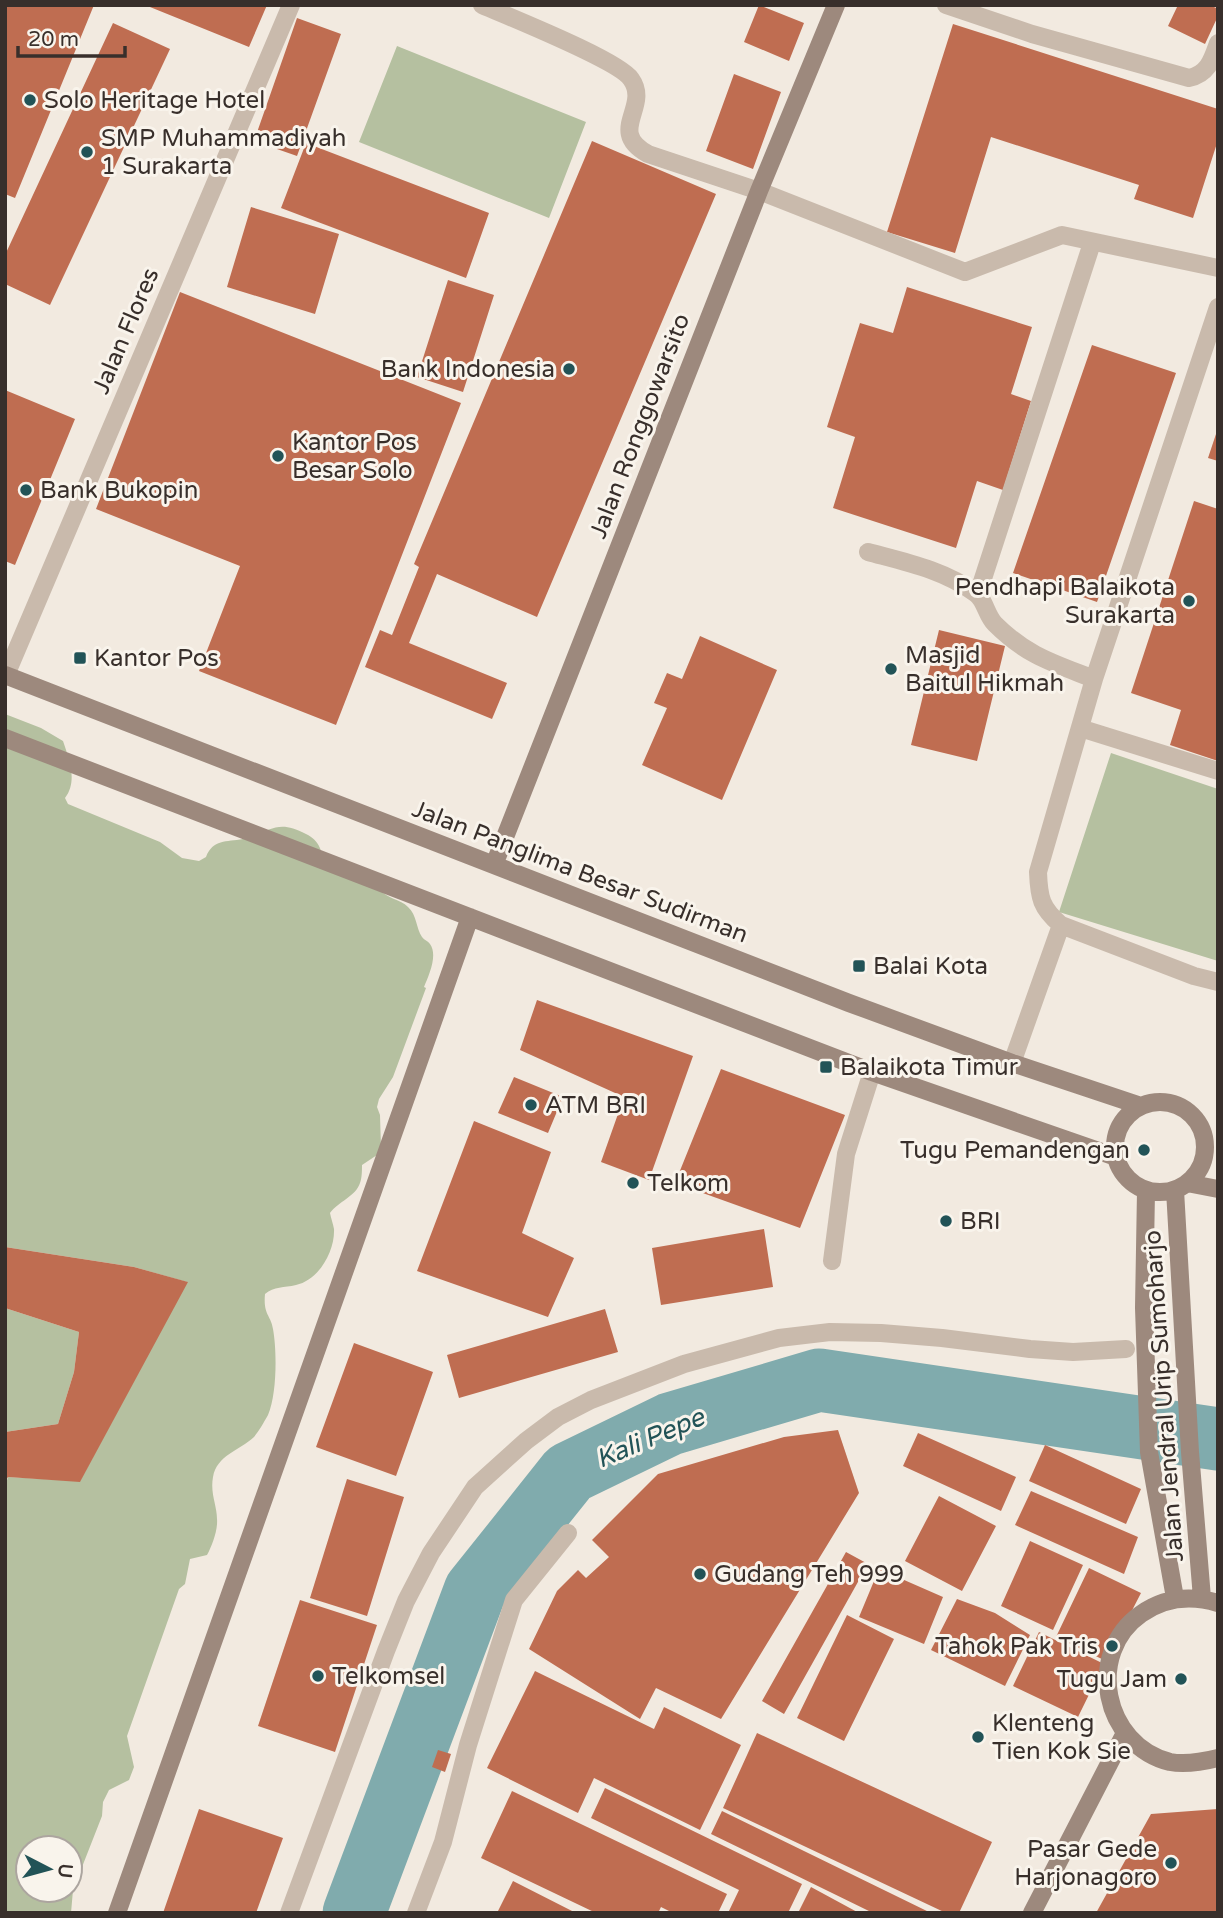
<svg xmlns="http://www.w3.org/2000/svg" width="1223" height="1918" font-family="'Varela Round',sans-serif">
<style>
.green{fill:#b5c0a0;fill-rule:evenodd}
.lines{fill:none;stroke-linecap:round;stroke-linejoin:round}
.river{stroke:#80abad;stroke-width:63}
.building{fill:#bf6d51}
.lane{stroke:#c9baac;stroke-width:18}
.street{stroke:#c9baac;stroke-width:18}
.secondary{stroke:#9d897d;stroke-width:18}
.poi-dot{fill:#225357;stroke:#f9f4ec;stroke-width:2.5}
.labels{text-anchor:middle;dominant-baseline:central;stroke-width:6;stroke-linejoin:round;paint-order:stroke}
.poi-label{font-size:24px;fill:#382f2b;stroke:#f9f4ec;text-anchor:start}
.street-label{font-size:24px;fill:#382f2b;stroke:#f9f4ec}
.water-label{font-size:26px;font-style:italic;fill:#225357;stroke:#f9f4ec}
</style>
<rect width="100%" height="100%" fill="#f2eae0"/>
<path class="green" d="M 397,46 L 586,122 L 549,218 L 359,142 Z
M 5,714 L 41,728 L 63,741 C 69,759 78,781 65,798 L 68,804 L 160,842 L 182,858 L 199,861 L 206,857 C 213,839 226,842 243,839 C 270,832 277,818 306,834 C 320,841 322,851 324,866 L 380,890 C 388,899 400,899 408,907 C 417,915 416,928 422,937 C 424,940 428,941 430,944 C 438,955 429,975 424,987 L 426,988 L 393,1077 L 379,1099 L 377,1107 L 380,1115 L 381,1148 L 377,1155 L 362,1165 C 362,1170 362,1178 360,1183 C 356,1196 338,1202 330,1213 C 331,1218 333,1224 334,1229 C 335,1251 319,1280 296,1285 C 284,1288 274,1286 265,1294 C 263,1315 271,1315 273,1329 C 277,1351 277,1394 268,1415 C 264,1422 259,1431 254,1437 C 239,1451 217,1455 213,1477 C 210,1494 217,1505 217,1519 C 218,1530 212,1546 207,1555 L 190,1559 L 185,1584 L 179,1589 L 127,1736 L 134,1767 L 129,1780 L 109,1790 L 103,1802 L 102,1816 L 73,1890 L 71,1913 L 5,1913 L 5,1487 L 8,1477 L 80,1481 L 187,1282 L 134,1267 L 5,1247 ZM 28,1848 L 70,1848 L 70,1890 L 28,1890 Z
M 1111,753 L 1218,789 L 1218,961 L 1059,912 Z
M 5,1308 L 79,1332 L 74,1372 L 58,1424 L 5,1432 Z"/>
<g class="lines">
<path class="river" d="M 354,1913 L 475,1591 L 569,1473 L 670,1424 L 819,1380 L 1218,1439"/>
</g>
<path class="building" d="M 5,5 L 94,5 L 15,198 L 5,194 Z
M 145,5 L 267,5 L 249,47 Z
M 759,5 L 804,23 L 789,61 L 744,42 Z
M 1178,5 L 1210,5 L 1218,9 L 1218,16 L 1205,44 L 1168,26 Z
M 297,18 L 341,34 L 297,156 L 254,141 Z
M 113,23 L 170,49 L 50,305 L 5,284 L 5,255 Z
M 953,24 L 1218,109 L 1218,140 L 1193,218 L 1134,199 L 1139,185 L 991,137 L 955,253 L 887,232 Z
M 734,74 L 781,92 L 753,169 L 706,151 Z
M 592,141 L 716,194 L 537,617 L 437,574 L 409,643 L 507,683 L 492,719 L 365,667 L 380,630 L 392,635 L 419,567 L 414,564 Z
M 306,143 L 489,213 L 466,278 L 281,208 Z
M 251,207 L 339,234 L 315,314 L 227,287 Z
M 448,280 L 494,295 L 463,392 L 417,377 Z
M 907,287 L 1032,327 L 1011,394 L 1031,401 L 1003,490 L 977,481 L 956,548 L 833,508 L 855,437 L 827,427 L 860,323 L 893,333 Z
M 180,292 L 461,403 L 336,725 L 199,671 L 240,566 L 96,509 Z
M 1092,345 L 1176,373 L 1097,602 L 1013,573 Z
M 5,390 L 75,419 L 15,565 L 5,561 Z
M 1217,431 L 1218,431 L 1218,461 L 1208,458 Z
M 1194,501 L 1218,509 L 1218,761 L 1170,745 L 1181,710 L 1131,693 Z
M 939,630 L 1005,646 L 977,761 L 911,745 Z
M 700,636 L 777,670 L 722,800 L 642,765 L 667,708 L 654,703 L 667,673 L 682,679 Z
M 537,1000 L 693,1056 L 649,1180 L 601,1162 L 624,1097 L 520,1050 Z
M 721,1069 L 845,1115 L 800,1228 L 675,1183 Z
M 514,1077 L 563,1097 L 548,1133 L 498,1113 Z
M 474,1121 L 551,1152 L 522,1233 L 574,1258 L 548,1317 L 417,1271 Z
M 764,1229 L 773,1287 L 661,1305 L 652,1248 Z
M 5,1247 L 134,1267 L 188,1282 L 80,1482 L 8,1477 L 5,1482 L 5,1432 L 58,1424 L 74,1372 L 79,1332 L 5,1308 Z
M 605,1309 L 618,1352 L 459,1398 L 447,1355 Z
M 354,1343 L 433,1372 L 396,1476 L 316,1447 Z
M 838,1430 L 859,1493 L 721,1719 L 656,1688 L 640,1719 L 529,1649 L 557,1591 L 578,1570 L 586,1578 L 609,1557 L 592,1540 L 658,1474 L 784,1437 Z
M 918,1433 L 1016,1477 L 1001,1511 L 903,1466 Z
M 1045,1445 L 1141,1489 L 1126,1524 L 1029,1481 Z
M 347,1479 L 404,1497 L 367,1616 L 310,1598 Z
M 1031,1491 L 1138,1537 L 1124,1574 L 1015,1525 Z
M 939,1496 L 996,1526 L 962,1591 L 905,1561 Z
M 1030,1541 L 1083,1565 L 1053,1630 L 1001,1606 Z
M 846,1552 L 868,1564 L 784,1714 L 762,1701 Z
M 1089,1568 L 1141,1593 L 1106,1661 L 1056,1637 Z
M 879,1569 L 943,1597 L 924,1644 L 859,1617 Z
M 957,1599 L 995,1613 L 1030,1635 L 1005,1686 L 931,1650 Z
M 300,1600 L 377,1625 L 335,1752 L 258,1726 Z
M 847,1615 L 894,1639 L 844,1741 L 797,1718 Z
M 1039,1632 L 1104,1664 L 1078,1717 L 1013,1686 Z
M 535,1671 L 654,1729 L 664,1707 L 741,1745 L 700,1830 L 594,1778 L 578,1813 L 487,1768 Z
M 757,1733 L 992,1842 L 959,1913 L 946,1913 L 723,1808 Z
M 438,1750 L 451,1754 L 445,1772 L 432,1767 Z
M 605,1788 L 802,1884 L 788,1913 L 728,1913 L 739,1890 L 591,1818 Z
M 512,1791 L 727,1894 L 718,1913 L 673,1913 L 661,1907 L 658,1913 L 596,1913 L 481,1858 Z
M 199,1809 L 283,1838 L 256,1913 L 163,1913 Z
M 1218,1809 L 1218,1913 L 1096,1913 L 1151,1814 Z
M 722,1811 L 931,1913 L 873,1913 L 711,1834 Z
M 513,1881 L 576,1913 L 501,1913 L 498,1911 Z
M 811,1887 L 859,1913 L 798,1913 Z"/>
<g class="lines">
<path class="lane" d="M 482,5 C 509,17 618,60 631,79 C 651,107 606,131 648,154 L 759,191 L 965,272 L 1062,235 L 1218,268
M 868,552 C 905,562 944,570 975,593 C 985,599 986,615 995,624 C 1027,656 1053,663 1094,679 L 1038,872 C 1039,898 1041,908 1061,925 L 1194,976 L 1218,982
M 978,594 L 1092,243
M 1094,679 L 1218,307
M 1080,728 L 1218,771
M 1012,1063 L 1061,925
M 832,1261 L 846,1154 L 872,1072"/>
<path class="street" d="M 946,5 L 1032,34 L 1189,78 C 1208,74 1212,60 1218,43
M 6,675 L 291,5
M 289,1913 L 386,1651 L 406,1601 L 431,1553 L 475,1487 L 526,1441 L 558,1417 L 591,1400 L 684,1364 L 779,1338 L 830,1332 L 881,1333 L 942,1338 L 1030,1349 L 1073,1352 L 1126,1349
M 416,1913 L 443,1842 L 468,1745 L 514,1600 L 568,1533"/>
<path class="secondary" d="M 5,675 L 849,1003 L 1012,1063 L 1141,1106
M 5,738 L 872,1072 L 1116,1157
M 494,865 L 759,191 L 836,5
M1115 1147a45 45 0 1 1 90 0a45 45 0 1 1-90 0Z
M 1187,1183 L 1218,1189
M 1175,1190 L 1190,1452 L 1202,1598
M 1146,1191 L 1144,1308 L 1149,1452 L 1175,1598
M 1218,1603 C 1191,1595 1165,1597 1141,1614 C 1085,1653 1103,1745 1170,1762 C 1186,1765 1202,1762 1218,1758
M 117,1913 L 470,917
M 1032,1913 L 1125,1733"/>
</g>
<g class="poi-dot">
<circle cx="30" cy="100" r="7"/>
<circle cx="87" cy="152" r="7"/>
<circle cx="569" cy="369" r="7"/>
<circle cx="278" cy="456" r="7"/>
<circle cx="26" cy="490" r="7"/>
<circle cx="1189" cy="601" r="7"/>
<rect x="73" y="651" width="14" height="14" rx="3.5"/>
<circle cx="891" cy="669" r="7"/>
<rect x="852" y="959" width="14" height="14" rx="3.5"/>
<rect x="819" y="1060" width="14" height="14" rx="3.5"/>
<circle cx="531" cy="1105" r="7"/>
<circle cx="1144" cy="1150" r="7"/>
<circle cx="633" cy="1183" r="7"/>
<circle cx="946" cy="1221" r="7"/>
<circle cx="700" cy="1574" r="7"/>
<circle cx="1112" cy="1646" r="7"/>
<circle cx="318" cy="1676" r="7"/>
<circle cx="1181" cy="1679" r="7"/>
<circle cx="978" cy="1737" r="7"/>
<circle cx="1171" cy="1863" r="7"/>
</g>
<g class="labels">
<g class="poi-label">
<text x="44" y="100">Solo Heritage Hotel</text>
<text x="101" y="138">SMP Muhammadiyah<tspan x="101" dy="28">1 Surakarta</tspan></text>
<text x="555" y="369" text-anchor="end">Bank Indonesia</text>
<text x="292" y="442">Kantor Pos<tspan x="292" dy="28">Besar Solo</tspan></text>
<text x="40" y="490">Bank Bukopin</text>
<text x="1175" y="587" text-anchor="end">Pendhapi Balaikota<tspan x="1175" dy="28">Surakarta</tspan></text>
<text x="905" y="655">Masjid<tspan x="905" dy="28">Baitul Hikmah</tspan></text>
<text x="94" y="658">Kantor Pos</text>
<text x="873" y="966">Balai Kota</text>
<text x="840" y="1067">Balaikota Timur</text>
<text x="545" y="1105">ATM BRI</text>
<text x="1130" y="1150" text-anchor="end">Tugu Pemandengan</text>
<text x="647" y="1183">Telkom</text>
<text x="960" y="1221">BRI</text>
<text x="714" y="1574">Gudang Teh 999</text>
<text x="1098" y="1646" text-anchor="end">Tahok Pak Tris</text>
<text x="332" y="1676">Telkomsel</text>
<text x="1167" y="1679" text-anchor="end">Tugu Jam</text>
<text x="992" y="1723">Klenteng<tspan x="992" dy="28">Tien Kok Sie</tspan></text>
<text x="1157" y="1849" text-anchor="end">Pasar Gede<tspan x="1157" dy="28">Harjonagoro</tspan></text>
</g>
<g class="street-label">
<text transform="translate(126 331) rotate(-67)">Jalan Flores</text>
<text transform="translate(640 426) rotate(-69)">Jalan Ronggowarsito</text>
<text transform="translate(580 872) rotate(21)">Jalan Panglima Besar Sudirman</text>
<text transform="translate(1164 1396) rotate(-94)">Jalan Jendral Urip Sumoharjo</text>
</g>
<g class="water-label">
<text transform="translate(650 1438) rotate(-23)">Kali Pepe</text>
</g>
</g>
<rect width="1223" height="1918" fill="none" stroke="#382f2b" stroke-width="14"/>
<g transform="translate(49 1869) rotate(96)"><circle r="33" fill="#f9f4ec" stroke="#aca59f" stroke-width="2"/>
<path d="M0-5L12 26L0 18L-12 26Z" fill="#225357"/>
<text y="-10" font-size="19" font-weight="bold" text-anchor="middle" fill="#382f2b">U</text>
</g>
<path d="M18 46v10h107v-10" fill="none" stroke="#382f2b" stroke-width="3.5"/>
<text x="28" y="46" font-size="21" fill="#382f2b" stroke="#f9f4ec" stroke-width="5" paint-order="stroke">20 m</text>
</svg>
